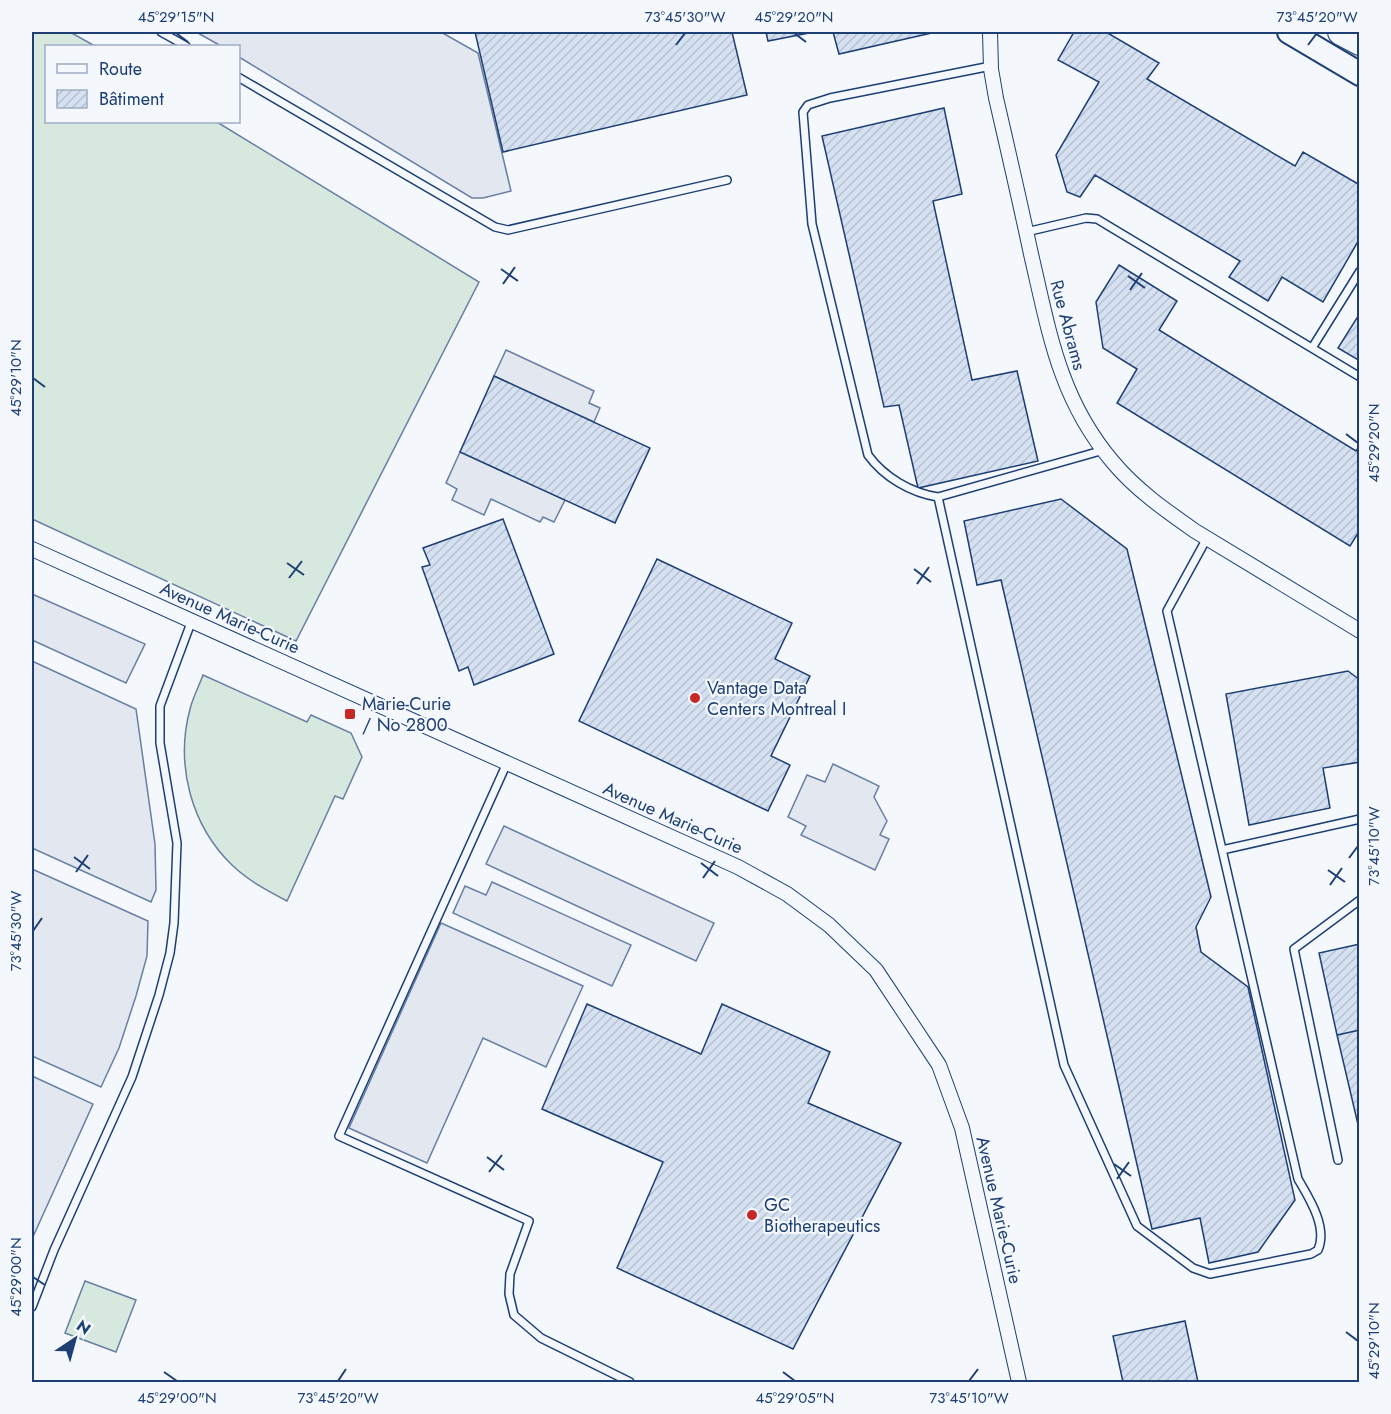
<svg xmlns="http://www.w3.org/2000/svg" width="1391" height="1414" font-family="Jost,sans-serif">
<style>
.grass{fill:#d7e8df;stroke:#687fa3;stroke-width:1.5}
.parking{fill:#e3e8f0;stroke:#687fa3;stroke-width:1.5}
.building{fill:url(#building-hatch);stroke:#1d3f73;stroke-width:1.5}
.lines{fill:none;stroke-linecap:round;stroke-linejoin:round}
.lane-casing{stroke:#1d3f73;stroke-width:10}
.street-casing{stroke:#1d3f73;stroke-width:16}
.primary-casing{stroke:#1d3f73;stroke-width:26}
.highway-casing{stroke:#1d3f73;stroke-width:28}
.lane{stroke:#f4f7fb;stroke-width:7}
.street{stroke:#f4f7fb;stroke-width:14}
.primary{stroke:#f4f7fb;stroke-width:22}
.highway{stroke:#f4f7fb;stroke-width:26}
.ticks{fill:none;stroke:#1d3f73;stroke-width:2}
.poi-dot{fill:#c62828;stroke:#f4f7fb;stroke-width:2}
.labels{text-anchor:middle;dominant-baseline:central;stroke-width:4.5;stroke-linejoin:round;paint-order:stroke}
.street-label{font-size:18px;fill:#1d3f73;stroke:#f4f7fb}
.poi-label{font-size:18px;fill:#1d3f73;stroke:#f4f7fb;text-anchor:start}
.neatline{fill:none;stroke:#1d3f73;stroke-width:2}
.ticks-label{font-size:15px;text-anchor:middle;fill:#1d3f73}
</style>
<defs>
<pattern id="building-hatch" width="6" height="6" patternUnits="userSpaceOnUse" patternTransform="scale(1.5)"><rect width="6" height="6" fill="#d5e0f0"/><path d="M-1 1l2-2M0 6l6-6M5 7l2-2" fill="none" stroke="#b6c1d1"/></pattern>
</defs>
<rect width="100%" height="100%" fill="#f4f7fb"/>
<path class="grass" d="M 32,32 L 70,32 L 95,46 L 46,46 L 46,122 L 217,122 L 479,282 L 296,641 L 32,519 Z
M 203,675 L 307,722 L 311,715 L 351,733 L 362,757 L 343,799 L 335,796 L 287,901 C 268,891 249,881 233,866 C 191,826 175,765 190,709 C 193,697 199,686 203,675 Z
M 85,1281 L 136,1300 L 116,1352 L 65,1333 Z"/>
<path class="parking" d="M 196,32 L 441,32 L 478,53 L 511,191 L 483,198 L 472,198 L 239,57 L 238,46 L 221,46 Z
M 506,350 L 594,391 L 589,403 L 600,408 L 594,422 L 494,376 Z
M 460,452 L 565,500 L 554,522 L 543,517 L 540,522 L 491,499 L 484,515 L 452,500 L 457,489 L 446,483 Z
M 32,594 L 145,644 L 126,683 L 32,640 Z
M 32,661 L 136,709 L 155,844 L 156,890 L 151,902 L 32,848 Z
M 833,764 L 879,786 L 874,797 L 887,821 L 880,835 L 889,839 L 875,870 L 801,835 L 806,826 L 788,817 L 807,775 L 825,782 Z
M 504,826 L 714,923 L 696,961 L 486,864 Z
M 32,869 L 148,921 L 147,956 L 136,996 L 119,1048 L 101,1087 L 32,1056 Z
M 492,882 L 631,945 L 612,986 L 453,913 L 465,886 L 486,895 Z
M 441,923 L 583,986 L 546,1067 L 483,1038 L 427,1163 L 349,1128 Z
M 32,1076 L 93,1104 L 32,1239 Z"/>
<path class="building" d="M 475,32 L 732,32 L 747,95 L 503,152 Z
M 766,32 L 814,32 L 768,41 Z
M 833,32 L 936,32 L 839,54 Z
M 1074,32 L 1106,32 L 1159,63 L 1147,79 L 1295,166 L 1303,152 L 1360,185 L 1360,238 L 1323,302 L 1282,277 L 1268,301 L 1229,277 L 1240,261 L 1095,175 L 1080,197 L 1067,192 L 1056,155 L 1099,82 L 1058,60 Z
M 944,108 L 962,194 L 933,201 L 972,380 L 1017,371 L 1038,461 L 918,488 L 899,405 L 884,407 L 822,136 Z
M 1119,265 L 1177,301 L 1159,330 L 1356,451 L 1360,445 L 1360,530 L 1350,546 L 1117,403 L 1137,369 L 1103,348 L 1096,302 Z
M 1360,313 L 1360,361 L 1338,348 Z
M 494,376 L 650,448 L 615,523 L 460,452 Z
M 1061,499 L 1127,549 L 1211,897 L 1196,927 L 1201,952 L 1248,987 L 1295,1200 L 1258,1252 L 1209,1263 L 1200,1218 L 1152,1229 L 1001,580 L 977,585 L 964,521 Z
M 503,519 L 554,654 L 474,685 L 468,667 L 459,671 L 422,567 L 430,565 L 423,548 Z
M 657,559 L 792,623 L 775,659 L 810,676 L 771,756 L 790,765 L 768,811 L 579,721 Z
M 1348,671 L 1360,680 L 1360,762 L 1323,768 L 1330,808 L 1249,825 L 1226,694 Z
M 1360,944 L 1360,1030 L 1337,1035 L 1319,953 Z
M 587,1004 L 701,1054 L 722,1004 L 830,1052 L 808,1103 L 901,1143 L 793,1349 L 617,1268 L 663,1162 L 542,1109 Z
M 1360,1030 L 1360,1133 L 1337,1035 Z
M 1185,1321 L 1198,1382 L 1123,1382 L 1113,1336 Z"/>
<g class="lines">
<g class="lane-casing">
<path id="lane" d="M 161,32 L 186,46
M 238,77 L 495,227 L 508,230 L 727,180
M 1026,232 L 1086,218 L 1097,219 L 1360,377
M 1312,348 L 1360,271
M 1104,450 L 938,497 L 1064,1065 L 1137,1226 L 1193,1268 L 1210,1274 L 1311,1254 L 1318,1250 C 1328,1227 1309,1198 1298,1179 L 1167,611 L 1207,538
M 938,497 C 911,493 884,477 868,455 L 812,224 L 803,112 L 808,105 L 830,98 L 991,66
M 507,763 L 339,1136 L 529,1221 L 510,1274 L 509,1294 L 514,1315 L 541,1338 L 630,1382
M 1222,850 L 1360,819
M 1338,1160 L 1294,949 L 1360,900
M 32,1307 L 54,1250 L 132,1077 L 159,995 L 170,953 L 174,923 L 177,843 L 160,743 L 160,706 L 192,620"/>
</g>
<g class="street-casing">
<path id="street" d="M 990,32 L 991,69 L 996,98 C 1008,150 1020,202 1031,254 C 1049,331 1059,398 1112,461 C 1135,489 1165,510 1195,531 L 1360,631
M 32,549 L 738,867 L 787,894 L 829,925 L 876,970 L 939,1065 L 962,1128 L 1019,1382"/>
</g>
<g class="primary-casing">
<path id="primary" d="M 1289,32 L 1360,74"/>
</g>
<g class="highway-casing">
<path id="highway" d="M 1341,32 L 1360,42"/>
</g>
<use href="#lane" class="lane"/>
<use href="#street" class="street"/>
<use href="#primary" class="primary"/>
<use href="#highway" class="highway"/>
</g>
<path class="ticks" d="M 176,33 L 188,42M 794,33 L 806,42M 676,45 L 685,33M 1308,45 L 1317,33M 501,269 L 518,281M 1128,276 L 1145,288M 503,284 L 515,267M 1130,290 L 1142,273M 33,378 L 45,387M 1346,434 L 1358,443M 287,563 L 304,575M 914,569 L 931,582M 289,578 L 302,561M 917,584 L 929,567M 74,857 L 90,869M 1349,858 L 1358,846M 701,863 L 718,876M 1328,870 L 1345,882M 76,872 L 88,855M 703,878 L 715,861M 1330,885 L 1342,868M 33,931 L 42,918M 487,1157 L 504,1170M 1114,1164 L 1131,1176M 489,1172 L 502,1155M 1117,1179 L 1129,1162M 33,1277 L 45,1285M 1346,1332 L 1358,1341M 164,1372 L 177,1381M 783,1372 L 795,1381M 338,1381 L 346,1369M 969,1381 L 978,1369"/>
<g class="poi-dot">
<circle cx="695" cy="698" r="6"/>
<rect x="344" y="708" width="12" height="12" rx="3"/>
<circle cx="752" cy="1215" r="6"/>
</g>
<g class="labels">
<g class="street-label">
<text transform="translate(1068 325) rotate(75)">Rue Abrams</text>
<text transform="translate(230 618) rotate(24)">Avenue Marie-Curie</text>
<text transform="translate(673 818) rotate(24)">Avenue Marie-Curie</text>
<text transform="translate(999 1210) rotate(77)">Avenue Marie-Curie</text>
</g>
<g class="poi-label">
<text x="707" y="688">Vantage Data<tspan x="707" dy="21">Centers Montreal I</tspan></text>
<text x="362" y="704">Marie-Curie<tspan x="362" dy="21">/ No 2800</tspan></text>
<text x="764" y="1205">GC<tspan x="764" dy="21">Biotherapeutics</tspan></text>
</g>
</g>
<rect width="1391" height="1414" fill="none" stroke="#f4f7fb" stroke-width="66"/>
<rect x="45" y="45" width="195" height="78" fill="#f4f7fb" stroke="#9eadc5" stroke-width="1.5"/>
<rect x="57" y="64" width="30" height="9" fill="#f4f7fb" stroke="#9eadc5" stroke-width="1.5"/>
<text x="99" y="75" font-size="18" fill="#1d3f73">Route</text>
<rect x="57" y="90" width="30" height="18" fill="url(#building-hatch)" stroke="#9eadc5" stroke-width="1.5"/>
<text x="99" y="105" font-size="18" fill="#1d3f73">Bâtiment</text>
<g transform="translate(75 1339) rotate(36)" stroke="#f4f7fb" stroke-width="4.5" paint-order="stroke">
<path d="M0-4.5L10 22L0 15L-10 22Z" fill="#1d3f73"/>
<text y="-9" font-size="16" font-weight="bold" text-anchor="middle" fill="#1d3f73">N</text>
</g>
<rect x="33" y="33" width="1325" height="1348" class="neatline"/>
<g class="ticks-label">
<text x="176" y="22">45°29'15"N</text>
<text x="685" y="22">73°45'30"W</text>
<text x="794" y="22">45°29'20"N</text>
<text x="1317" y="22">73°45'20"W</text>
<text transform="translate(16 378) rotate(-90)" y="5">45°29'10"N</text>
<text transform="translate(1374 443) rotate(-90)" y="5">45°29'20"N</text>
<text transform="translate(1374 846) rotate(-90)" y="5">73°45'10"W</text>
<text transform="translate(16 931) rotate(-90)" y="5">73°45'30"W</text>
<text transform="translate(16 1277) rotate(-90)" y="5">45°29'00"N</text>
<text transform="translate(1374 1341) rotate(-90)" y="5">45°29'10"N</text>
<text x="177" y="1403">45°29'00"N</text>
<text x="338" y="1403">73°45'20"W</text>
<text x="795" y="1403">45°29'05"N</text>
<text x="969" y="1403">73°45'10"W</text>
</g>
</svg>
